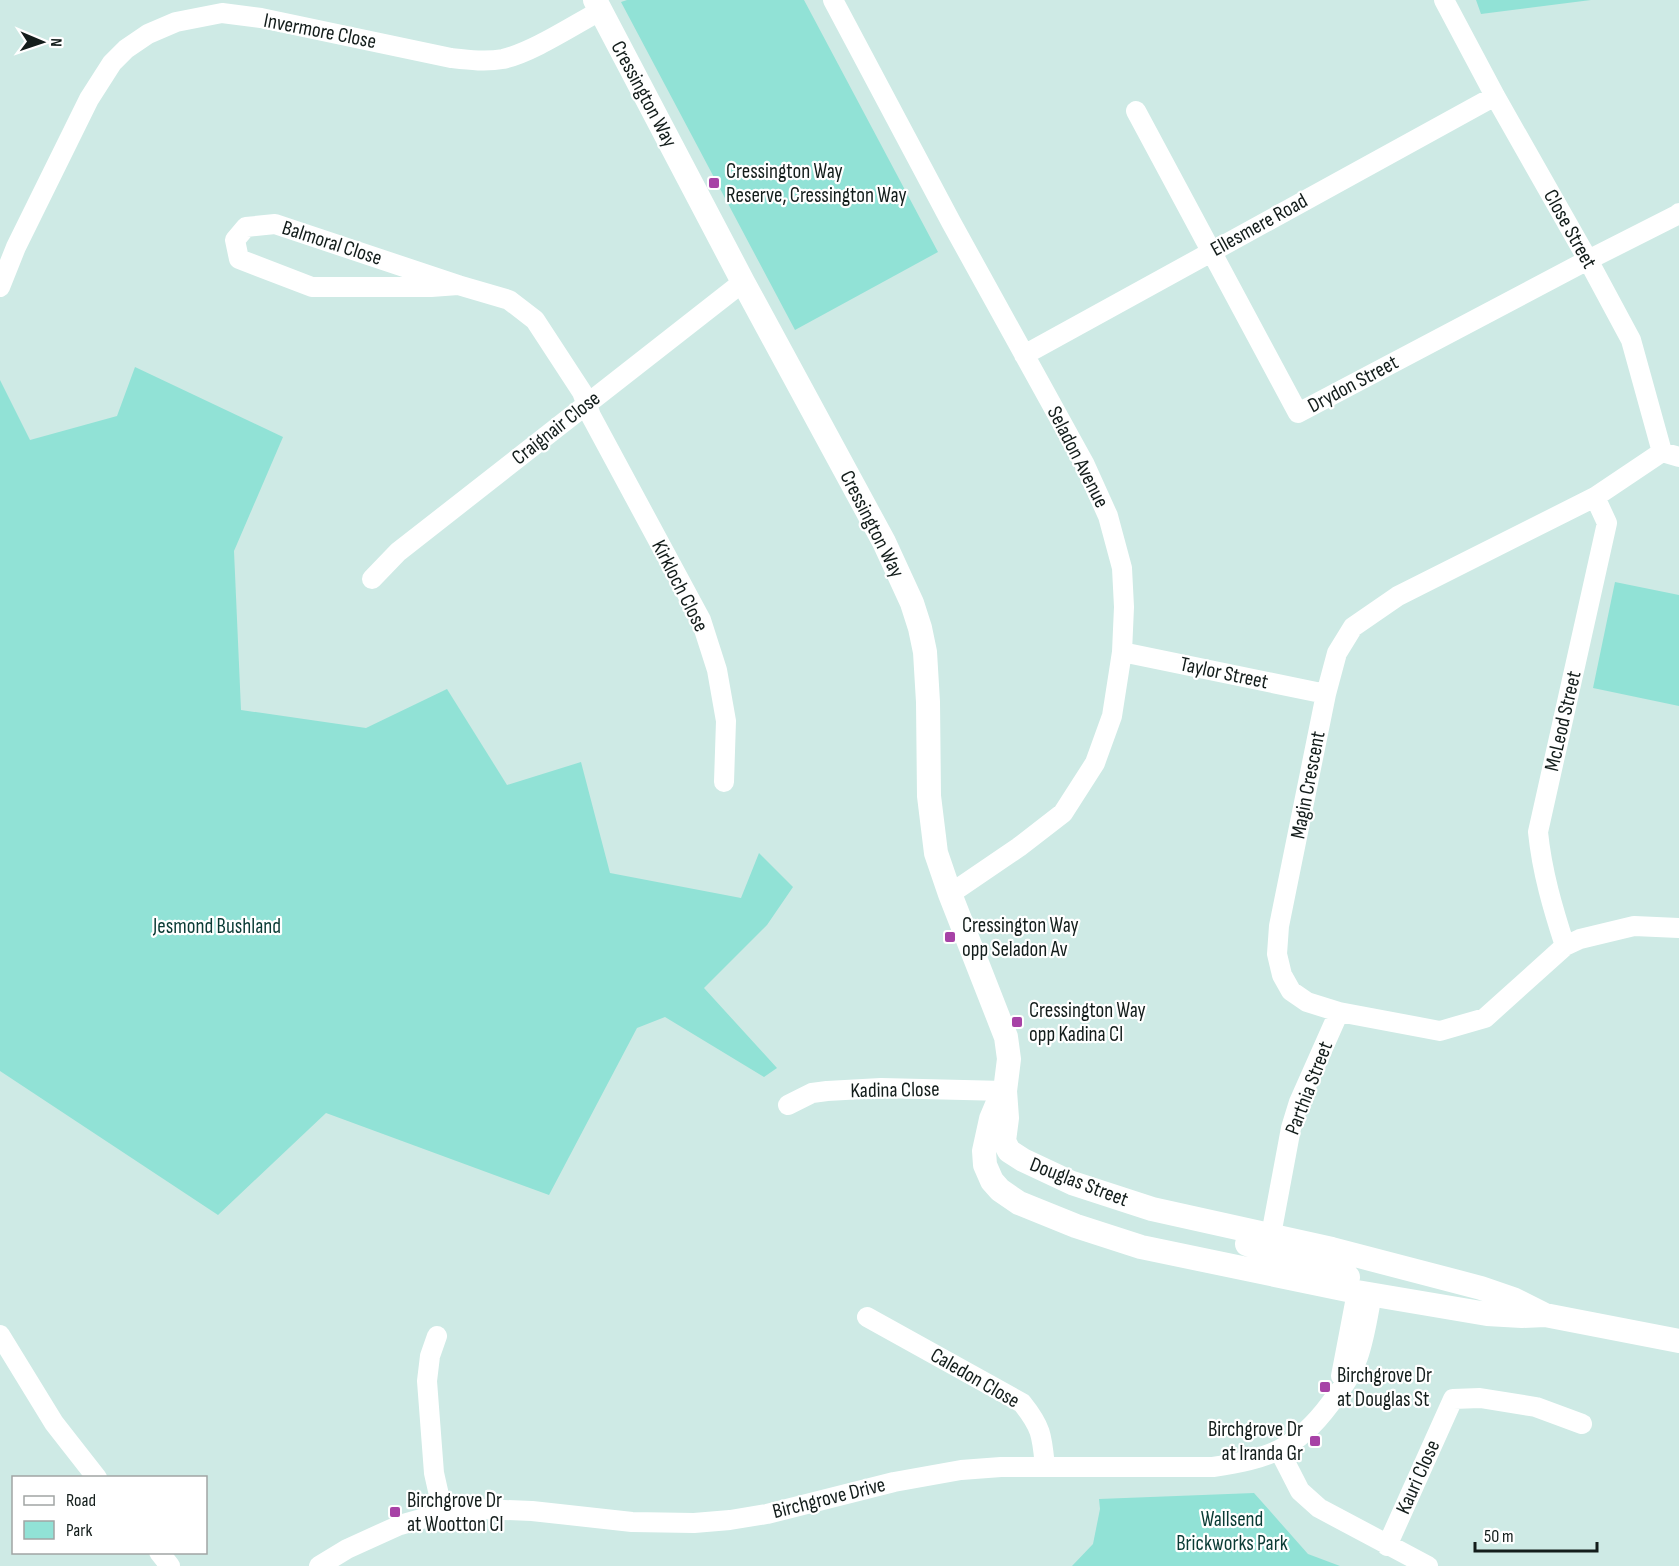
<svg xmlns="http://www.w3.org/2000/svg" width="1679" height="1566" font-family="'Sofia Sans Condensed',sans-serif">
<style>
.green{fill:#91e2d6}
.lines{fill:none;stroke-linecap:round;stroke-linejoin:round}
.minor{stroke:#fff;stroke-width:20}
.tertiary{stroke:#fff;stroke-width:24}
.poi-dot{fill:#a742a6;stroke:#fff;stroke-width:2}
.labels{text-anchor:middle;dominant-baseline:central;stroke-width:4.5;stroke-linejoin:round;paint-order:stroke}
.street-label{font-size:21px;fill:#131d1b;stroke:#fff}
.poi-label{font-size:21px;fill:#131d1b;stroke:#fff;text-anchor:start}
.park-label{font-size:21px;fill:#0a3b35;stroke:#fff}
</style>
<rect width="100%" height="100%" fill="#ceeae5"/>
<path class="green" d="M 627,0 L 804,0 L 938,252 L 795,330 L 621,2 Z
M 1476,0 L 1591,0 L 1481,14 Z
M 135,367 L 283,437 L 234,551 L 241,710 L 366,728 L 447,689 L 507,785 L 581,762 L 610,873 L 741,898 L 759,853 L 793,887 L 767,925 L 704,988 L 777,1068 L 764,1077 L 665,1017 L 637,1028 L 549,1195 L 326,1113 L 218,1215 L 0,1071 L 0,380 L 30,440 L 117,416 Z
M 1615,582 L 1679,595 L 1679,706 L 1593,688 Z
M 1254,1493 L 1308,1554 L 1340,1566 L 1072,1566 L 1093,1544 L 1100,1509 L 1099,1499 Z"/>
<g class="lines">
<path class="minor" d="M 833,0 L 951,222 L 1084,463 L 1108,516 L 1122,568 L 1124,607 L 1122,652 L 1112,716 L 1095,763 L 1063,813 L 1019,847 L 950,894
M 1444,0 L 1495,96 L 1588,260 L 1631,340 L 1662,452 L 1679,457
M 1136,111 L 1298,413 L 1588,260 L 1677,215 L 1679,213
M 458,285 L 431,287 L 312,287 L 239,259 L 235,240 L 246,227 L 275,224 L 458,285 L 509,300 L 535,320 L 582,392 L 591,416 L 701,620 L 717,670 L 726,721 L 724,782
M 0,287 L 16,247 L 89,99 L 112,63 L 126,49 L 148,34 L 176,22 L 222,13 L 261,18 L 451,58 C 469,60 486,62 503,59 C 533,52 572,26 600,11
M 1024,355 L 1495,96
M 1662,452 L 1595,497 L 1398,596 L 1353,627 L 1337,653 L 1326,694 L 1279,926 L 1277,954 L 1282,975 L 1291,991 L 1307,1002 L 1339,1012 L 1440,1031 L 1485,1018 L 1565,946 L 1580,939 L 1634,926 L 1679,928
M 372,579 L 398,552 L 743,282
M 1122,652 L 1326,694
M 1565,946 C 1553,909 1542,872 1538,832 L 1607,523 L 1595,497
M 788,1105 L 812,1093 L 827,1091 L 881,1088 L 1005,1091
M 1271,1235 L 1291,1128 L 1299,1102 L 1339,1012
M 867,1317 L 1022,1403 C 1042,1428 1042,1436 1045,1467
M 0,1335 L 54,1423 L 97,1478
M 437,1336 L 430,1356 L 427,1381 L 434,1473 L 443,1513
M 1341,1376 L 1357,1292
M 1279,1450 L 1300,1491 L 1319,1508 L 1428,1566
M 1387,1546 L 1453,1399 L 1480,1398 L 1536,1407 L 1582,1424
M 159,1552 L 170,1566
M 319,1566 L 347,1549 L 400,1525 L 443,1513 L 478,1509 L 532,1511 L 632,1522 L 694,1523 L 730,1520 L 767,1514 L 894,1482 L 961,1470 L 1001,1467 L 1213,1467 C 1267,1459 1296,1450 1330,1404 C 1341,1389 1352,1376 1358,1357 C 1365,1337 1368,1315 1372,1294"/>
<path class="tertiary" d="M 595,0 L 743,282 L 884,542 L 912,603 L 920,628 L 925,652 L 928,702 L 929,796 L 936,853 L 950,894 L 1006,1037 L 1009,1059 L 1005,1091 L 1007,1118 L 1004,1141 L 1009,1151 L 1023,1160 L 1072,1183 L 1152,1209 L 1332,1249 L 1481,1288 L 1513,1299 L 1545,1315
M 999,1100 L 991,1119 L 984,1151 L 985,1165 L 992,1181 L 1000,1190 L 1019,1203 L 1076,1226 L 1141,1247 L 1357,1292 L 1487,1314 L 1522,1316 L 1545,1315 L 1679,1341
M 1247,1244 L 1348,1277"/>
</g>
<g class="poi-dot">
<rect x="708" y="177" width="12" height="12" rx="3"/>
<rect x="944" y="931" width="12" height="12" rx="3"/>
<rect x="1011" y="1016" width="12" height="12" rx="3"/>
<rect x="1319" y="1381" width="12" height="12" rx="3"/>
<rect x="1309" y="1435" width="12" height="12" rx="3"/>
<rect x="389" y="1506" width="12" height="12" rx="3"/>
</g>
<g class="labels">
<g class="street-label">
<text transform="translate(320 31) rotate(11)">Invermore Close</text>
<text transform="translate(644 94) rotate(62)">Cressington Way</text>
<text transform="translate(1259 225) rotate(-29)">Ellesmere Road</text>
<text transform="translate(1570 229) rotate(61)">Close Street</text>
<text transform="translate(332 243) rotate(18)">Balmoral Close</text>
<text transform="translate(1353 384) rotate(-28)">Drydon Street</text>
<text transform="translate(556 428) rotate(-38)">Craignair Close</text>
<text transform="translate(1078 457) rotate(63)">Seladon Avenue</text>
<text transform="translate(872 524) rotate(63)">Cressington Way</text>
<text transform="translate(680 586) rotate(63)">Kirkloch Close</text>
<text transform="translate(1224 673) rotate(12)">Taylor Street</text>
<text transform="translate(1563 721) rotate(-77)">McLeod Street</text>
<text transform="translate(1308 785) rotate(-79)">Magin Crescent</text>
<text transform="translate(1309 1088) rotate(-69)">Parthia Street</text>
<text transform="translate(895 1090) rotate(-1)">Kadina Close</text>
<text transform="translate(1079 1182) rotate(21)">Douglas Street</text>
<text transform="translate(975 1378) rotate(30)">Caledon Close</text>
<text transform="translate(1418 1477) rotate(-66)">Kauri Close</text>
<text transform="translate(829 1498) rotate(-14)">Birchgrove Drive</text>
</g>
<g class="poi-label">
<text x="726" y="171">Cressington Way<tspan x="726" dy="24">Reserve, Cressington Way</tspan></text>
<text x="962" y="925">Cressington Way<tspan x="962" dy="24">opp Seladon Av</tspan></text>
<text x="1029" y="1010">Cressington Way<tspan x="1029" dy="24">opp Kadina Cl</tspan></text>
<text x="1337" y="1375">Birchgrove Dr<tspan x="1337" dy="24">at Douglas St</tspan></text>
<text x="1303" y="1429" text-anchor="end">Birchgrove Dr<tspan x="1303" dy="24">at Iranda Gr</tspan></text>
<text x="407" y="1500">Birchgrove Dr<tspan x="407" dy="24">at Wootton Cl</tspan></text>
</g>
<g class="park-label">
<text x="217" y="926">Jesmond Bushland</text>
<text x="1232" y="1519">Wallsend<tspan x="1232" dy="24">Brickworks Park</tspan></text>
</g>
</g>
<rect x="12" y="1476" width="195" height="78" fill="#ffffff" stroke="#a1a5a4" stroke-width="1.5"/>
<rect x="24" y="1496" width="30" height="9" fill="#ffffff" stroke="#a1a5a4" stroke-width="1.5"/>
<text x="66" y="1506" font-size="18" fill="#131d1b">Road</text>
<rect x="24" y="1521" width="30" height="18" fill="#91e2d6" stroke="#a1a5a4" stroke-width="1.5"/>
<text x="66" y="1536" font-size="18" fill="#131d1b">Park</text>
<g transform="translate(42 42) rotate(92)" stroke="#ffffff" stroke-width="4.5" paint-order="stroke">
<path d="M0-4.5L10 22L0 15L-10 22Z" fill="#131d1b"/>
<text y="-9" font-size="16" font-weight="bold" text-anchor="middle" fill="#131d1b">N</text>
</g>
<path d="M1475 1542v9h122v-9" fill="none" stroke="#131d1b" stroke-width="3"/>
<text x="1484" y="1542" font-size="18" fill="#131d1b" stroke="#ffffff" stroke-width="4.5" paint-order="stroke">50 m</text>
</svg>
